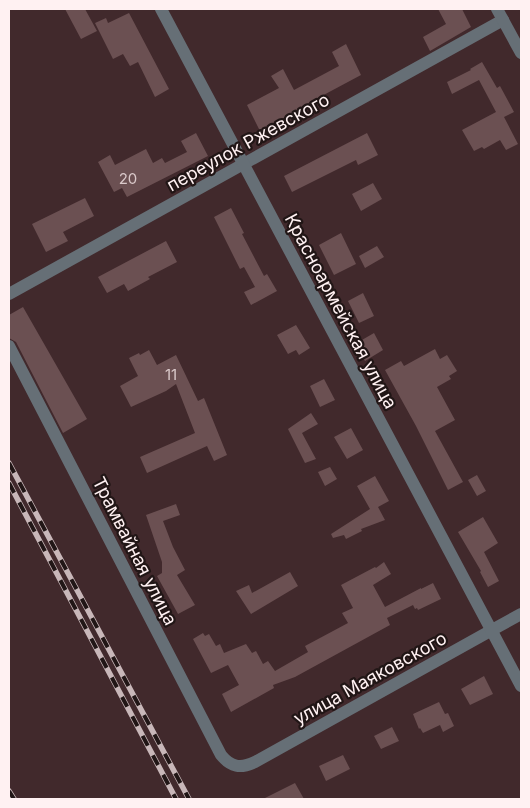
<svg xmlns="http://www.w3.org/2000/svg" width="530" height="808" font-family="Inter,sans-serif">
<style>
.building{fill:#6b5052}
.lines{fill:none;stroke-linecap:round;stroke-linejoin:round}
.minor{stroke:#666f76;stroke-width:12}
.tertiary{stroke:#666f76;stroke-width:12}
.rail-casing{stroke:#c8b7b9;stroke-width:5.5}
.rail{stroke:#211616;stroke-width:4;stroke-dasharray:11;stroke-linecap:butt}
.labels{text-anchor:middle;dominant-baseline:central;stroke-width:4.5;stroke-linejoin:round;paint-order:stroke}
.number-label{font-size:15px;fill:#dac9ca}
.street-label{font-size:18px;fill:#fff1f2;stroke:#211616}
</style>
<rect width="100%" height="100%" fill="#41292c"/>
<path class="building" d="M 65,9 L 85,9 L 97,31 L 81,39 Z
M 438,9 L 462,9 L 471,27 L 430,51 L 423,37 L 446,24 Z
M 129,13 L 169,89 L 155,97 L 138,62 L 130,66 L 123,54 L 113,59 L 95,23 L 106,18 L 108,23 Z
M 346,44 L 361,75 L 303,106 L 307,113 L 297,119 L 293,113 L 260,131 L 247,105 L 279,88 L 271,76 L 283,69 L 294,90 L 339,66 L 332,52 Z
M 482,62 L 497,88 L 500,86 L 514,112 L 504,117 L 518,144 L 506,150 L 500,140 L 484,149 L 482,147 L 474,151 L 462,130 L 496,112 L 479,80 L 452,94 L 447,82 L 471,70 L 470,69 Z
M 196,133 L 208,156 L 127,197 L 122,188 L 114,192 L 98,162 L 110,155 L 115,165 L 146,149 L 153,163 L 162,158 L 165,163 L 187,152 L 181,141 Z
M 367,133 L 378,155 L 358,165 L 356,160 L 292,192 L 284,176 Z
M 373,183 L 382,199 L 361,211 L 352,194 Z
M 85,198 L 94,216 L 63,232 L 68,241 L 46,252 L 32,224 Z
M 231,208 L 244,233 L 242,234 L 264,276 L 267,274 L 277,291 L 251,305 L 244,292 L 255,287 L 244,267 L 240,269 L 214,217 Z
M 341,233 L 356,264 L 334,275 L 319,245 Z
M 166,241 L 177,262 L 148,277 L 150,279 L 128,291 L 124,284 L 107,293 L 98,277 Z
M 377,246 L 384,257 L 365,268 L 359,256 Z
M 363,293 L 374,316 L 359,323 L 348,301 Z
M 23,307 L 87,419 L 63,433 L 16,342 L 9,338 L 9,315 Z
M 296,325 L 310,348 L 299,355 L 296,350 L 288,354 L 277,335 Z
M 374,333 L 383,350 L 365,361 L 355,344 Z
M 435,349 L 440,359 L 447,355 L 457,371 L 449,376 L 451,379 L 437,387 L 455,420 L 435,431 L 463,482 L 448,490 L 416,426 L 385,370 L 401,361 L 404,366 Z
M 149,350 L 157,365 L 176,355 L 198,401 L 204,398 L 227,455 L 214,461 L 207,446 L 147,473 L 140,457 L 195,433 L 176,384 L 166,391 L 131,407 L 120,386 L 138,376 L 129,358 L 139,353 L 140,355 Z
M 324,379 L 335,400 L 320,407 L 310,386 Z
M 311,413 L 318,424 L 302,433 L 316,459 L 305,463 L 288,429 Z
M 351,428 L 363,450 L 347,459 L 334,437 Z
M 330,467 L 337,479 L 325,486 L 318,472 Z
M 477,475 L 486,491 L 477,496 L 468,480 Z
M 375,476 L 389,501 L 378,507 L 385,520 L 361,529 L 362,531 L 346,539 L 344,535 L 333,538 L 331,534 L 370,509 L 357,486 Z
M 176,504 L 180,515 L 163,521 L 173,547 L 185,570 L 177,575 L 195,605 L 178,614 L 157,576 L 162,573 L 162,562 L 146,515 Z
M 483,517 L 498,543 L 484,552 L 499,581 L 488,587 L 480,572 L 481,571 L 458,532 Z
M 384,562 L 391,574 L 373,585 L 385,607 L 421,588 L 421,589 L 433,583 L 441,599 L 418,610 L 417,608 L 415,609 L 413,605 L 387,618 L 390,625 L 295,677 L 273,685 L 274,688 L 231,712 L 222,694 L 239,685 L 228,665 L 211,673 L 193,639 L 203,633 L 205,636 L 209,634 L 216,646 L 220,644 L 224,653 L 246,644 L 252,653 L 256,651 L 263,664 L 268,661 L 275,671 L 308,652 L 305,646 L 348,623 L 342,613 L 353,608 L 341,585 L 375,567 L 376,568 Z
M 290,572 L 298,586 L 251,614 L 236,591 L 249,585 L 252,593 Z
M 484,676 L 493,694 L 470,705 L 461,689 Z
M 439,702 L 445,714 L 448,713 L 454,726 L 443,732 L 440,725 L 423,733 L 420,728 L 419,729 L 413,714 Z
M 392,727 L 399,741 L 381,749 L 374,736 Z
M 343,755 L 350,769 L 326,781 L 319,766 Z
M 295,783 L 304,799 L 263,799 Z"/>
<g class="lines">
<path class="minor" d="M 9,294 L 503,20
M 9,346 L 221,755 C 231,767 240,769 255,762 L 492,630"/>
<path class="tertiary" d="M 161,9 L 521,686
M 497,9 L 521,53
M 492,630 L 521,614"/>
<g class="rail-casing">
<path id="rail" d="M 9,463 L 189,799
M 9,483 L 176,799
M 9,791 L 14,799"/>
</g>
<use href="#rail" class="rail"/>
</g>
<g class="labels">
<g class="number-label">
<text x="128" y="178">20</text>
<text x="171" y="374">11</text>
</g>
<g class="street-label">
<text transform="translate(248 142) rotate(-29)">переулок Ржевского</text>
<text transform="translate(341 311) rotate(62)">Красноармейская улица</text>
<text transform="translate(135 551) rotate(63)">Трамвайная улица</text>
<text transform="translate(370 678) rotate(-29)">улица Маяковского</text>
</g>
</g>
<rect width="530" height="808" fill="none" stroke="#fff1f2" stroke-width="20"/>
</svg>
